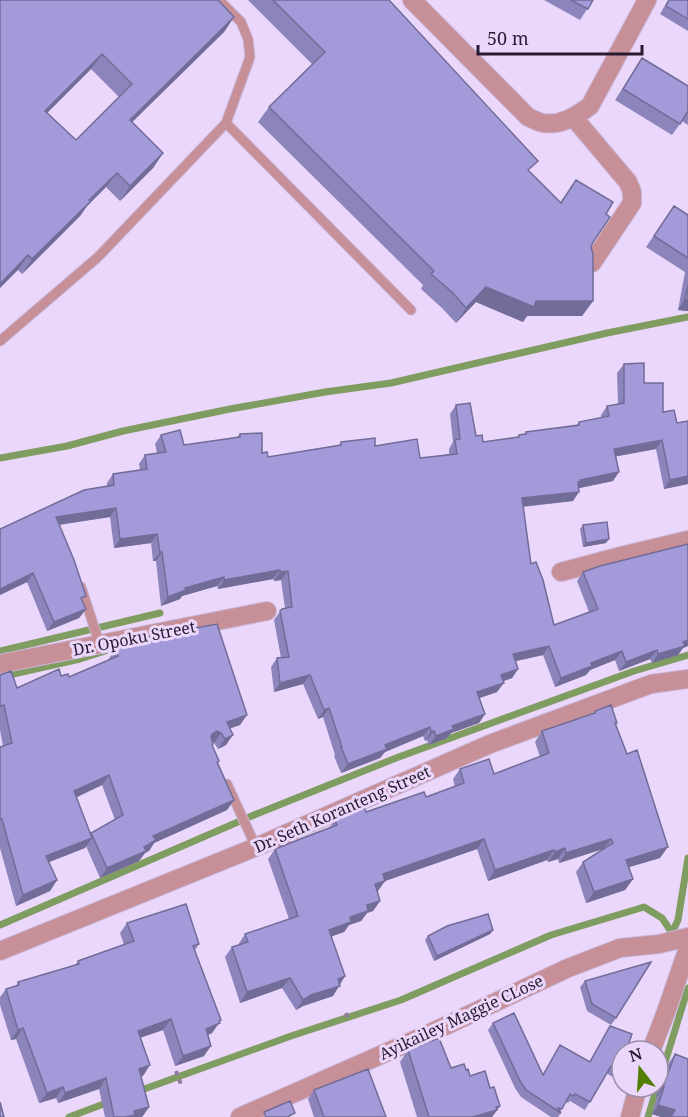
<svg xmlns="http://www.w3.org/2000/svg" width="688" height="1117" font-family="'Noto Serif',serif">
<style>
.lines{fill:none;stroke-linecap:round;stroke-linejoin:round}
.stream{stroke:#809d61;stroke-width:7}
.lane-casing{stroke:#c8b5d7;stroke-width:11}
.street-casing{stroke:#c8b5d7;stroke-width:20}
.path{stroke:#8e7d9b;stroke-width:4;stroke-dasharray:4.5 4.5;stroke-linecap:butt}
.lane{stroke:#c79098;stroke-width:9}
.street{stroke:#c79098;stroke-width:18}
.wall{fill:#8c85bb;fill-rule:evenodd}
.shaded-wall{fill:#726c98}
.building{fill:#a39bd9;stroke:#726c98;stroke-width:1.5;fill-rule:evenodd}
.labels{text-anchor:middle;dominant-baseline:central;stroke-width:6;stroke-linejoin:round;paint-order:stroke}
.street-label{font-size:16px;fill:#281b31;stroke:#ebd7fb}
</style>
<rect width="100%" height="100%" fill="#ebd7fb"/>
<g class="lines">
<path class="stream" d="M 0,458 L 67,446 L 123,431 L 230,409 L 325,392 L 391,383 L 607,333 L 688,317
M 0,651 L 160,613
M 0,677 L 80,659 L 105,651
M 0,925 L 254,815 L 396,758 L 634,671 L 688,655
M 672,933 L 678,920 L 688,858
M 658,1085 L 688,988
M 136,1092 L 291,1036 L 401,1000 L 551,935 L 644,907 L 662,918 L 672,933
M 69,1117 L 109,1102
M 648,1117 L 657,1087"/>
<g class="lane-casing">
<path id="lane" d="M 226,123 L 411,310
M 0,341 L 98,257 L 226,123 L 250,57 L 248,39 L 241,22 L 219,0
M 81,587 L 100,645
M 227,784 L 256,847"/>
</g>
<g class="street-casing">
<path id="street" d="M 412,0 L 528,117 C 533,119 538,122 543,123 C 561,126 576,116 590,106 L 647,0
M 574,118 L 628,182 L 632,192 L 632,203 L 592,263
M 561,572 L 621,556 L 688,540
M 0,664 L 267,611
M 0,951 L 256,847 L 490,744 L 651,684 L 688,679
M 651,1051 L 666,1012 L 688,948
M 240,1117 L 426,1035 L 568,968 L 620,948 L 659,944 L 688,937
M 630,1117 L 638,1087"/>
</g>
<path class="path" d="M 346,1013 L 348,1019
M 176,1071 L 182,1087"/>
<use href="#lane" class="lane"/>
<use href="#street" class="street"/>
</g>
<path class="wall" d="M 0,0 L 234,17 L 224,32 L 132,122 L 163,153 L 153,168 L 120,201 L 106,187 L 87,206 L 80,216 L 22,274 L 18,270 ZM 91,69 L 119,97 L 76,140 L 47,113 Z
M 248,0 L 389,0 L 530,172 L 560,203 L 576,180 L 606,214 L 591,247 L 593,301 L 582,316 L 527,316 L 523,322 L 476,302 L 456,323 L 442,308 L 421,289 L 423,285 L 258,122 L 269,107 L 312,64 Z
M 544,0 L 593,0 L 580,20 Z
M 668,0 L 688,0 L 688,31 L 660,14 Z
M 642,58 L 688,86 L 688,125 L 682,121 L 672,135 L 615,100 Z
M 674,206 L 688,215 L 688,311 L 678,310 L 685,272 L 646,247 Z
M 624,364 L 644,383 L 663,412 L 688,484 L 664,489 L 656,449 L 616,456 L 613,481 L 579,488 L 573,501 L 523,507 L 531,564 L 554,625 L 589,612 L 577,581 L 583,572 L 688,544 L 688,646 L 683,648 L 678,655 L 652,663 L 650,659 L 619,671 L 615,660 L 590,670 L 586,675 L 555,687 L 543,655 L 516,661 L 518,669 L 512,678 L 503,681 L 497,692 L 479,698 L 485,714 L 479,723 L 451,733 L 447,738 L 429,745 L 427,740 L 425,741 L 423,736 L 385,752 L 380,758 L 341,773 L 334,756 L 335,755 L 323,717 L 318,719 L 303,684 L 274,692 L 271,667 L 277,658 L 281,658 L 274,620 L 282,609 L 285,608 L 281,580 L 274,581 L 273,579 L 218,589 L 217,586 L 182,596 L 180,599 L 161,606 L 156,561 L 153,561 L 151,543 L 114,548 L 110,517 L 59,525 L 82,601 L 86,609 L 79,618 L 47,631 L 27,582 L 0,595 L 0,529 L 107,486 L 107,483 L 113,474 L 140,470 L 139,464 L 145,455 L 157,453 L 155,444 L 161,435 L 184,445 L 237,437 L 240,434 L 262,453 L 268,457 L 339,445 L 341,442 L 375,446 L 420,458 L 449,454 L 449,449 L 453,442 L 450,414 L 456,405 L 476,436 L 483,442 L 517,437 L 519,435 L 524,434 L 526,432 L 576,426 L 579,422 L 601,418 L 601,415 L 607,406 L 618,404 L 617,373 Z
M 583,525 L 606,543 L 583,547 L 580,529 Z
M 115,649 L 240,725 L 230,728 L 226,745 L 218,749 L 214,743 L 212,742 L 212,745 L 219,761 L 218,762 L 234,800 L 227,810 L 154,843 L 149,851 L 145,853 L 139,861 L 100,878 L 86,846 L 85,848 L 49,862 L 57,880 L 50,891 L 16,906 L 0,848 L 0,747 L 3,746 L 0,730 L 0,675 L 17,688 L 61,676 L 69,677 L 108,660 ZM 102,785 L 115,820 L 90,834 L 76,797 Z
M 595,711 L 617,723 L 615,724 L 660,858 L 629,867 L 633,879 L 625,890 L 586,903 L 576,872 L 583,862 L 603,849 L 559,863 L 558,859 L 548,862 L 547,860 L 488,881 L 477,849 L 385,881 L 377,891 L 380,901 L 373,911 L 367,913 L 361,921 L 349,925 L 344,932 L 331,936 L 345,976 L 333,996 L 303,1006 L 296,1010 L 282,988 L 240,1003 L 225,957 L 232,947 L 238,945 L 245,934 L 289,919 L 268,859 L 275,849 L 330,827 L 335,820 L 426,797 L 455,787 L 453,779 L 460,769 L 494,774 L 540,757 L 535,742 L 542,731 L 593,714 Z
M 127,923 L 199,944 L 195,950 L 221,1020 L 212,1033 L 208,1035 L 204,1056 L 175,1066 L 163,1030 L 140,1038 L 143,1076 L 141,1076 L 149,1107 L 142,1117 L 105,1117 L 99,1089 L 58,1103 L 56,1098 L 39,1103 L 16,1039 L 11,1040 L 0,1005 L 0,997 L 6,989 L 16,986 L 18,982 L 75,965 L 78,961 L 124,945 L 120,933 Z
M 493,930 L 490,934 L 434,961 L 425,940 L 428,936 Z
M 585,981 L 616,1018 L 611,1025 L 587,1011 L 580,987 Z
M 493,1023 L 543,1074 L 560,1045 L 589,1062 L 610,1026 L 618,1070 L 613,1077 L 606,1073 L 585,1110 L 570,1101 L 568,1103 L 566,1102 L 560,1111 L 561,1113 L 558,1117 L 551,1117 L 521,1097 L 515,1088 L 488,1030 Z
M 408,1050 L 451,1068 L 466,1070 L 470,1076 L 490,1088 L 500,1106 L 492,1117 L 417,1117 L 400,1062 Z
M 675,1054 L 688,1117 L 661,1117 L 652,1114 L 657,1097 L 656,1096 L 668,1064 Z
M 314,1090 L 386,1117 L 314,1117 L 308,1099 Z"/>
<path class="shaded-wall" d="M 234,17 L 224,32 L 119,135 L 130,120 Z
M 102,54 L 91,69 L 34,126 L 45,111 Z
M 163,153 L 153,168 L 120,201 L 130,186 Z
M 117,173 L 106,187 L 87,206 L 80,216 L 22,274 L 32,259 Z
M 28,255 L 18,270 L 0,288 L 0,284 Z
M 486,287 L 536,301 L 593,301 L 582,316 L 527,316 L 523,322 L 476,302 L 456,323 L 466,308 Z
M 685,299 L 688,300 L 688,311 L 678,310 Z
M 662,440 L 656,449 L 608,458 L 614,449 Z
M 619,472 L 613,481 L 575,489 L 578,482 L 580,480 Z
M 688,476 L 688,484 L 664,489 L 670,480 Z
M 579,492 L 573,501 L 516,507 L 522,498 Z
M 116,508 L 110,517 L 49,526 L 56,517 Z
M 157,534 L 151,543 L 114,548 L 120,539 Z
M 609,539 L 606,543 L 583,547 L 586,543 Z
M 160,552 L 162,552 L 156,561 L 153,561 Z
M 280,570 L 273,579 L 218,589 L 224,580 Z
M 288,571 L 281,580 L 274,581 L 280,572 Z
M 33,573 L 27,582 L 0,595 L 0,589 Z
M 224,577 L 217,586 L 182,596 L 180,599 L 161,606 L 168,597 L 185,588 Z
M 86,609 L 79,618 L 47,631 L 54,622 Z
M 688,640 L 688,646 L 683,648 L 678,655 L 652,663 L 658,654 Z
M 549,646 L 543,655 L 507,663 L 513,654 Z
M 657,650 L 650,659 L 619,671 L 626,662 Z
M 622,651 L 615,660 L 590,670 L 586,675 L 555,687 L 561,678 L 591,663 Z
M 518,669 L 512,678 L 495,684 L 501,675 Z
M 310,675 L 303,684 L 274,692 L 280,683 Z
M 504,683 L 497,692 L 471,701 L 477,692 Z
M 329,708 L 323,717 L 318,719 L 324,710 Z
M 485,714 L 479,723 L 451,733 L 447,738 L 429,745 L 436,736 L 452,726 Z
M 247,715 L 240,725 L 220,732 L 227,722 Z
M 430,727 L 423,736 L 385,752 L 380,758 L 341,773 L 348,764 L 385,745 Z
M 217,731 L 221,733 L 214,743 L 210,741 L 205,744 L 212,734 Z
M 434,731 L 427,740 L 425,741 L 431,732 Z
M 233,735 L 226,745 L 218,749 L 225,739 Z
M 109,775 L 102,785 L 67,802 L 74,791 Z
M 234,800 L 227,810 L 154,843 L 149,851 L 145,853 L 139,861 L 100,878 L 107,868 L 153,836 Z
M 92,838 L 85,848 L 39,866 L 46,856 Z
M 484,839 L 477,849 L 385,881 L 378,891 L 368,894 L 383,874 Z
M 611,839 L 603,849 L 559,863 L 566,853 Z
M 668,847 L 660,858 L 619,870 L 626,860 Z
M 565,848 L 558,859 L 548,862 L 555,852 Z
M 554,850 L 547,860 L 488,881 L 495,870 Z
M 633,879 L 625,890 L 586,903 L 594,892 Z
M 57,880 L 50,891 L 16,906 L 23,895 Z
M 380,901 L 373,911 L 367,913 L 361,921 L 349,925 L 344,932 L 322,940 L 329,930 L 367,905 Z
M 493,930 L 490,934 L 434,961 L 437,956 Z
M 345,976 L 333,996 L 303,1006 L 296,1010 L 303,1000 L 338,979 Z
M 290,978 L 282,988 L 240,1003 L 247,992 Z
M 171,1019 L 163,1030 L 130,1041 L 138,1031 Z
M 221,1020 L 212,1033 L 199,1039 L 206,1029 Z
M 23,1028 L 16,1039 L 11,1040 L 18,1030 Z
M 211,1046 L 204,1056 L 175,1066 L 183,1056 Z
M 150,1065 L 143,1076 L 132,1079 L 139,1069 Z
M 106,1078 L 99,1089 L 58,1103 L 65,1093 Z
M 63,1087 L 56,1098 L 39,1103 L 47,1093 Z
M 663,1087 L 664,1087 L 657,1097 L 656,1096 Z
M 658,1105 L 675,1110 L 670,1117 L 661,1117 L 652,1114 Z
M 500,1106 L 492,1117 L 473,1117 L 496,1107 Z
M 149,1107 L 142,1117 L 125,1117 L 134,1111 Z"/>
<path class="building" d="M 0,0 L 218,0 L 234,17 L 130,120 L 163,153 L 130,186 L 117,173 L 89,200 L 91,201 L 32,259 L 28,255 L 0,284 ZM 102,54 L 132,84 L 76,140 L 45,111 Z
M 273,0 L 389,0 L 538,161 L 528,170 L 561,203 L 576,180 L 613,202 L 606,214 L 610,217 L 593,242 L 591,247 L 593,254 L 593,301 L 536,301 L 534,307 L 486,287 L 466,308 L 453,293 L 431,274 L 434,271 L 269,107 L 325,52 Z
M 571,0 L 593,0 L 588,9 Z
M 669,0 L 688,0 L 688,19 L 666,6 Z
M 642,58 L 688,86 L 688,111 L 680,124 L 623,89 Z
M 674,206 L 688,215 L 688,258 L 654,236 Z
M 688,286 L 688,300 L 685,299 Z
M 644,363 L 644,383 L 663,383 L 663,412 L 674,410 L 677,423 L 688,421 L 688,476 L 670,480 L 662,440 L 614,449 L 619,472 L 580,480 L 581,482 L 578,482 L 579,492 L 522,498 L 531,564 L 536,562 L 543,580 L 554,625 L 598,609 L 583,572 L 600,566 L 688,544 L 688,640 L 683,642 L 685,646 L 658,654 L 657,650 L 626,662 L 622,651 L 591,663 L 592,666 L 561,678 L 549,646 L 513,654 L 518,669 L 501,675 L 504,683 L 477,692 L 485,714 L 452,726 L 454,729 L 436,736 L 434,731 L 431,732 L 430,727 L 385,745 L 387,749 L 348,764 L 341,747 L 342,747 L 329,708 L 324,710 L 310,675 L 280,683 L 277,658 L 289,657 L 280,611 L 282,609 L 292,607 L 288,571 L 280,572 L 280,570 L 224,580 L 224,577 L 185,588 L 186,590 L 168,597 L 162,552 L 160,552 L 157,534 L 120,539 L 116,508 L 56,517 L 74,560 L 86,596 L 81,598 L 86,609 L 54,622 L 33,573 L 0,589 L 0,529 L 84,490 L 114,485 L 113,474 L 147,469 L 145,455 L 166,452 L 161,435 L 180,430 L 184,445 L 240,437 L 240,434 L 262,433 L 262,453 L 267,452 L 268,457 L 341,445 L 341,442 L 375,438 L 375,446 L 417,439 L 420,458 L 457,454 L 455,440 L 460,439 L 456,405 L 470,403 L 476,436 L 482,435 L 483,442 L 519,437 L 519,435 L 526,434 L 526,432 L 579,425 L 579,422 L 609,416 L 607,406 L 624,403 L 624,364 Z
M 607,522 L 609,539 L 586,543 L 583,525 Z
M 217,624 L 247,715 L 227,722 L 233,735 L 225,739 L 221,733 L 217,731 L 212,734 L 211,737 L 213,744 L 212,745 L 219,761 L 217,762 L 234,800 L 153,836 L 156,840 L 144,847 L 146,851 L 107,868 L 91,833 L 123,815 L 109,775 L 74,791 L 92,838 L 46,856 L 57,880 L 23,895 L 2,819 L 0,819 L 0,747 L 12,743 L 4,705 L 0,706 L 0,675 L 11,671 L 17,688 L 59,669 L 61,676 L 68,674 L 69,677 L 118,656 L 115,649 L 133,640 Z
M 611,705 L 617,723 L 615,723 L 627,754 L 637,750 L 668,847 L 626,860 L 633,879 L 594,892 L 583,862 L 613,843 L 611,839 L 566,853 L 565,848 L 555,852 L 554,850 L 495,870 L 484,839 L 383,874 L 385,881 L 375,884 L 380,901 L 367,905 L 368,911 L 350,917 L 351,922 L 329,930 L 345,976 L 338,979 L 340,986 L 311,995 L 303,1000 L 290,978 L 247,992 L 232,947 L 248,942 L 245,934 L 298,916 L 275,849 L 337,825 L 335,820 L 364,807 L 366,812 L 424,792 L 426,797 L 464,783 L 460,769 L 489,759 L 494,774 L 549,753 L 542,731 L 595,713 L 595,711 Z
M 186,904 L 199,944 L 193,946 L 221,1020 L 219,1021 L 220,1023 L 206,1029 L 211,1046 L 183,1056 L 171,1019 L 138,1031 L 150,1065 L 139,1069 L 149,1107 L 134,1111 L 135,1115 L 125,1117 L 114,1117 L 106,1078 L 65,1093 L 63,1087 L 47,1093 L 23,1028 L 18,1030 L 6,989 L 19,985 L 18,982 L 79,964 L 78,961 L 134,941 L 127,923 Z
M 488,914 L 493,930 L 437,956 L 428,936 L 447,926 Z
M 651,962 L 616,1018 L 592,1004 L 585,981 Z
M 514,1013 L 543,1075 L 560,1045 L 590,1062 L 610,1026 L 632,1034 L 626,1051 L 622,1051 L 622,1062 L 618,1070 L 611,1066 L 590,1102 L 575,1094 L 573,1096 L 570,1094 L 562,1109 L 558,1108 L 561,1113 L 526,1090 L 520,1081 L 493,1023 Z
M 439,1038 L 451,1068 L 464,1064 L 466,1070 L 468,1069 L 470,1076 L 485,1071 L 490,1088 L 494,1087 L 500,1106 L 496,1107 L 497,1110 L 473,1117 L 429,1117 L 408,1050 Z
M 675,1054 L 688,1059 L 688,1117 L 671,1117 L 675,1110 L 658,1105 L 664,1087 L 663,1087 Z
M 368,1069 L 386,1117 L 324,1117 L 314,1090 Z
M 290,1101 L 295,1113 L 289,1116 L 289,1117 L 266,1117 L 264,1112 Z
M 0,1102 L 4,1117 L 0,1117 Z"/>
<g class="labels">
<g class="street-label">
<text transform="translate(134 638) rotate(-11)">Dr. Opoku Street</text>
<text transform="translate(342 809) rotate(-24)">Dr. Seth Koranteng Street</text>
<text transform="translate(461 1017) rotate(-25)">Ayikailey Maggie CLose</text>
</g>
</g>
<g transform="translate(640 1069) rotate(343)"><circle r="28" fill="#ebd7fb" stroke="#9d8caa" stroke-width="1.5"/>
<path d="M0-4.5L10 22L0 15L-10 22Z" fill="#527e03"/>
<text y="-9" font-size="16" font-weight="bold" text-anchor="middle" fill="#281b31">N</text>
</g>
<path d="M478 45v9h164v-9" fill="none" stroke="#281b31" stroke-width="3"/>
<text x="487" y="45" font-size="18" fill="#281b31" stroke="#ebd7fb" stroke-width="4.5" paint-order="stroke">50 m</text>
</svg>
